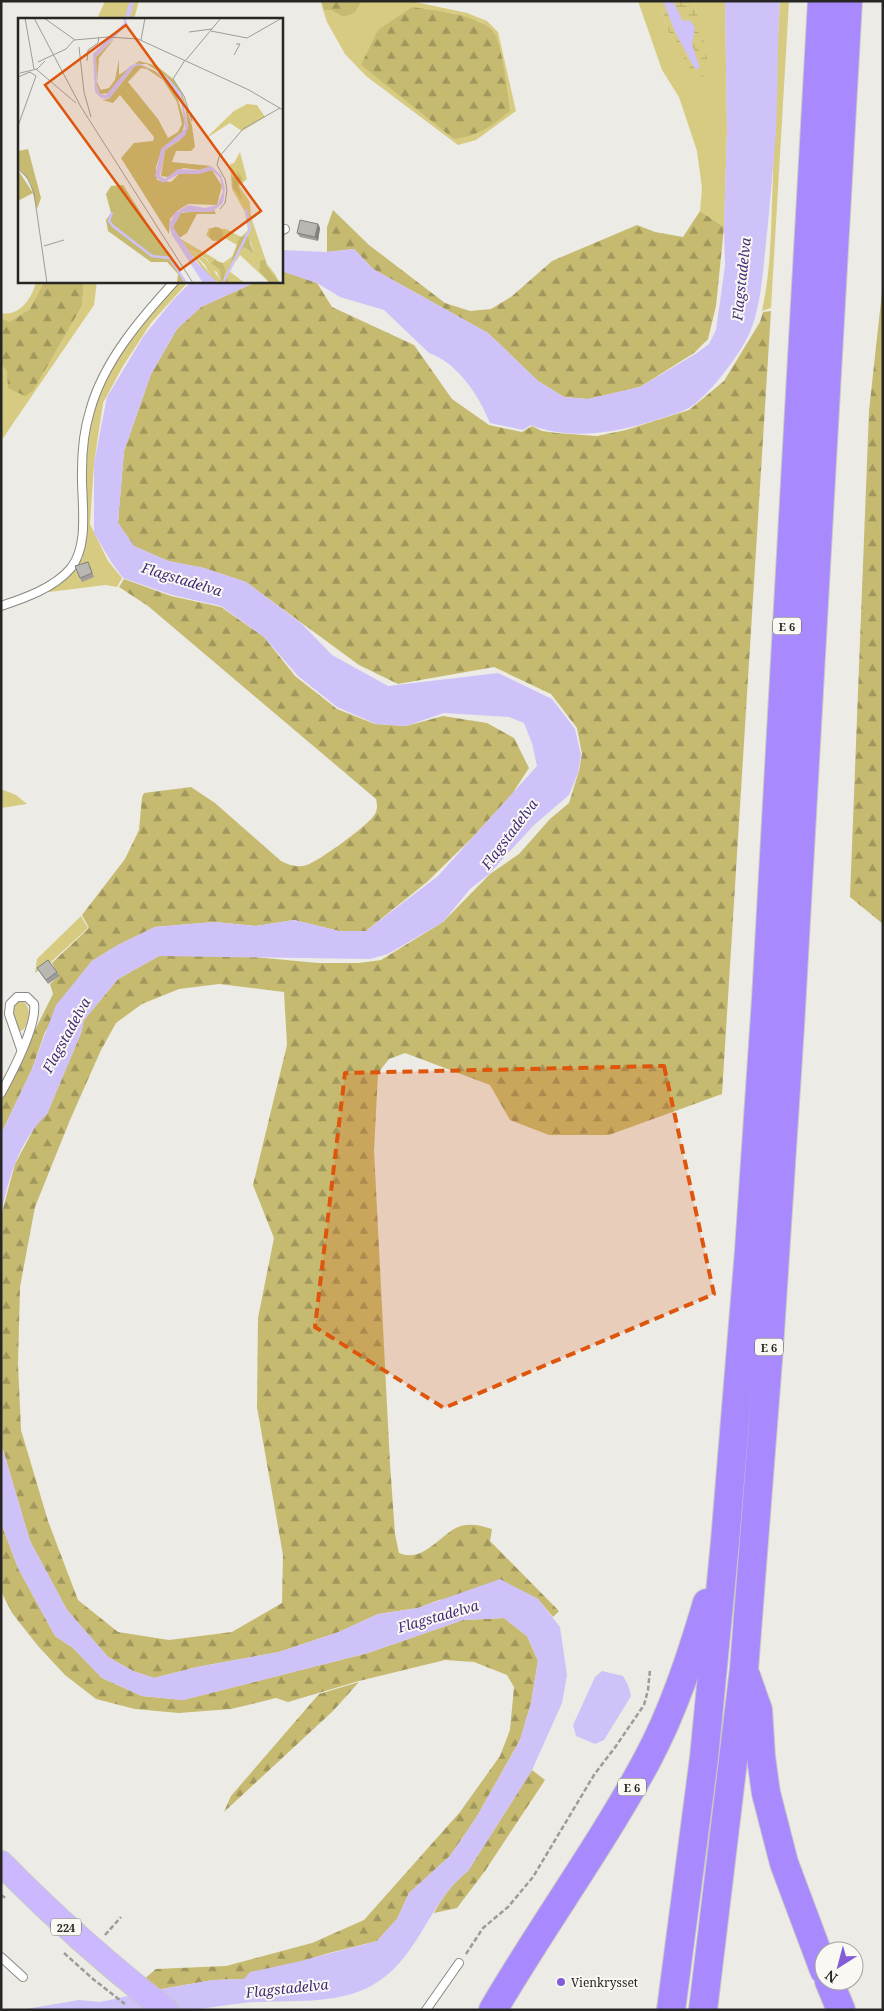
<svg xmlns="http://www.w3.org/2000/svg" width="884" height="2011" font-family="'Noto Serif',serif">
<style>
.green{fill:#d7cb81;fill-rule:evenodd}
.forest{fill:url(#forest-firs);fill-rule:evenodd}
.wetland{fill:url(#wetland-marsh)}
.water{fill:#cec2f9}
.lines{fill:none;stroke-linecap:round;stroke-linejoin:round}
.stream{stroke:#cec2f9;stroke-width:4.5}
.service-casing{stroke:#898883;stroke-width:10}
.primary-casing{stroke:#c7c7c6;stroke-width:26}
.motorway-casing{stroke:#c7c7c6;stroke-width:30}
.path{stroke:#9d9c98;stroke-width:2.5;stroke-dasharray:5 2.5;stroke-linecap:butt}
.service{stroke:#fff;stroke-width:8}
.primary{stroke:#cbb8fe;stroke-width:24}
.motorway{stroke:#a989fe;stroke-width:28}
.wall{fill:#9e9d99}
.shaded-wall{fill:#81807d}
.building{fill:#b8b7b2;stroke:#81807d}
.marked{fill:#de560d;fill-opacity:0.2;stroke:#de560d;stroke-width:4;stroke-dasharray:10 6;stroke-linejoin:round}
.poi-dot{fill:#835dd7;stroke:#f9f8f2;stroke-width:2}
.labels{text-anchor:middle;dominant-baseline:central;stroke-width:4;stroke-linejoin:round;paint-order:stroke}
.shield{fill:#f9f8f2;stroke:#666562;stroke-width:1}
.shield-label{font-size:11px;font-weight:bold;fill:#272624}
.poi-label{font-size:12px;fill:#272624;stroke:#f9f8f2;text-anchor:start}
.water-label{font-size:14px;font-style:italic;fill:#432a77;stroke:#f9f8f2}
.inset-river{fill:none;stroke:#cec2f9;stroke-width:2.5}
.inset-road{fill:none;stroke:#9d9c98;stroke-width:1}
.view{fill:#de560d;fill-opacity:0.15;stroke:#de560d;stroke-width:2.5}
.inset-edge{fill:none;stroke:#272624;stroke-width:2.5}
</style>
<defs>
<pattern id="forest-firs" width="22" height="20" patternUnits="userSpaceOnUse" patternTransform="scale(1.25)"><rect width="22" height="20" fill="#c6ba70"/><path d="M5 1l3.5 6h-7zM16 11l3.5 6h-7z" fill="#a1975c"/></pattern>
<pattern id="wetland-marsh" width="20" height="14" patternUnits="userSpaceOnUse" patternTransform="scale(1.25)"><rect width="20" height="14" fill="#d7cb81"/><path d="M1 5h8M5 5V1M11 12h8M15 12V8" fill="none" stroke="#b9ae6f"/></pattern>
</defs>
<rect width="100%" height="100%" fill="#ecebe5"/>
<path class="green" d="M 105,1 L 139,1 L 134,19 L 97,19 Z
M 320,1 L 324,10 L 331,10 L 343,17 L 355,13 L 362,1 L 411,1 L 467,13 L 487,21 L 498,32 L 516,111 L 476,140 L 458,145 L 366,76 L 345,54 L 327,22 ZM 412,8 L 450,13 L 481,22 L 494,32 L 507,90 Z
M 638,1 L 659,1 L 669,34 L 678,48 L 699,18 L 693,1 L 725,1 L 727,131 L 724,227 L 700,211 L 702,188 L 697,151 L 679,97 L 662,70 Z
M 780,1 L 789,1 L 771,308 L 762,311 C 772,265 771,220 773,173 C 774,116 776,59 780,1 Z
M 36,281 L 45,281 L 46,283 L 30,309 L 10,323 L 1,319 L 1,313 C 20,317 33,297 36,281 Z
M 84,281 L 97,281 L 94,305 L 1,441 L 1,364 L 32,391 L 82,306 Z
M 175,281 L 189,281 L 151,323 L 123,366 L 103,403 L 94,463 L 90,524 L 108,561 L 122,578 L 117,587 L 106,585 L 49,592 L 47,590 L 64,577 L 83,558 L 87,424 L 111,362 Z
M 1,789 L 16,795 L 27,804 L 1,808 Z
M 81,916 L 88,928 L 51,962 L 35,973 L 37,959 Z
M 23,1001 C 32,1009 29,1019 24,1029 L 19,1032 L 16,1029 L 10,1006 L 15,1002 Z"/>
<path class="forest" d="M 321,1 L 362,1 L 355,13 L 343,17 L 331,10 L 324,10 Z
M 412,7 C 435,11 477,14 493,31 C 502,41 508,96 510,111 C 491,126 479,136 454,139 L 361,65 L 378,30 Z
M 333,210 L 369,245 L 445,303 L 470,311 L 491,309 L 511,297 L 552,261 L 637,225 L 655,232 L 683,237 L 700,211 L 724,227 L 716,306 L 708,339 L 694,353 L 640,387 L 588,399 L 564,397 L 538,381 L 488,333 L 373,269 L 354,249 L 327,252 L 327,227 Z
M 282,270 L 317,283 L 332,307 L 414,345 L 452,399 L 489,425 L 522,432 L 532,426 L 542,431 L 557,433 L 597,436 L 626,430 L 689,410 L 724,381 L 760,322 L 763,312 L 771,311 L 722,1094 L 609,1135 L 549,1135 L 510,1120 L 490,1085 L 405,1053 L 389,1059 L 378,1073 L 374,1150 L 390,1464 L 395,1534 L 399,1553 C 425,1564 442,1531 461,1526 C 472,1523 482,1526 492,1529 L 490,1541 L 559,1611 L 553,1617 L 538,1599 L 520,1590 L 439,1600 L 418,1608 L 378,1614 L 339,1632 L 279,1652 L 197,1667 L 154,1678 L 133,1671 L 108,1657 L 67,1610 L 30,1541 L 1,1443 L 1,1216 L 15,1164 L 37,1123 L 47,1114 L 81,1033 L 84,1020 L 118,979 L 159,956 L 242,956 L 318,963 L 359,963 L 381,960 L 443,922 L 490,874 L 519,854 L 550,819 L 569,803 L 579,771 L 582,754 L 577,728 L 551,694 L 494,667 L 398,684 L 359,665 L 246,582 L 204,568 L 168,561 L 134,546 L 118,523 L 124,451 L 151,374 L 177,329 L 201,307 L 258,281 L 281,281 ZM 219,984 L 284,992 L 287,1045 L 253,1185 L 274,1238 L 258,1318 L 257,1407 L 283,1555 L 282,1603 L 232,1632 L 169,1640 L 118,1632 L 78,1600 L 48,1521 L 21,1430 L 18,1364 L 20,1287 L 35,1207 L 70,1120 L 101,1050 L 116,1023 L 142,1004 L 179,989 Z
M 45,281 L 84,281 L 82,306 L 38,382 L 33,391 L 25,396 L 8,388 L 7,371 L 1,364 L 1,319 L 10,322 L 30,309 Z
M 883,283 L 883,924 L 850,897 L 869,411 Z
M 124,579 L 171,596 L 221,607 L 264,637 L 295,676 L 337,709 L 375,724 L 406,726 L 443,716 L 487,723 L 514,738 L 529,768 L 512,794 L 471,839 L 427,882 L 366,931 L 339,931 L 294,920 L 256,926 L 214,922 L 155,927 L 118,945 L 92,961 L 79,977 L 45,1032 L 32,1069 L 1,1134 L 1,1098 L 53,994 L 50,984 L 59,976 L 52,963 L 89,928 L 82,915 L 125,859 L 139,830 L 142,797 L 144,793 L 191,787 L 215,803 L 281,861 C 289,865 297,868 307,865 C 319,861 369,825 375,814 C 378,809 377,804 376,799 L 148,606 L 119,587 Z
M 1,1523 L 18,1568 L 55,1636 L 73,1648 L 102,1678 L 142,1696 L 183,1700 L 368,1653 L 463,1620 L 504,1618 L 527,1636 L 538,1661 L 531,1703 L 520,1740 L 476,1818 L 450,1856 L 409,1893 L 397,1919 L 377,1941 L 329,1953 L 244,1979 L 213,1980 L 156,1990 L 143,1980 L 156,1969 L 226,1966 L 312,1943 L 364,1920 L 460,1812 L 500,1756 L 510,1730 L 514,1687 L 507,1675 L 474,1662 L 445,1660 L 359,1681 L 288,1702 L 276,1698 L 231,1709 L 179,1713 L 135,1709 L 96,1699 L 65,1675 L 38,1646 L 12,1613 L 1,1591 Z
M 359,1682 L 333,1711 L 224,1812 L 231,1796 L 319,1694 Z
M 532,1770 L 545,1780 L 485,1871 L 457,1908 L 434,1913 C 443,1896 453,1883 468,1871 Z"/>
<path class="wetland" d="M 659,1 L 693,1 L 699,18 L 708,64 L 700,85 L 669,34 Z"/>
<path class="water" d="M 663,1 L 673,1 L 683,21 L 690,20 L 695,28 L 692,44 L 700,68 L 695,69 L 675,32 Z
M 725,1 L 780,1 C 777,44 778,87 776,130 C 773,167 770,205 766,243 C 763,270 761,306 750,332 C 742,352 708,397 689,408 C 676,415 657,419 643,424 C 607,434 566,439 531,425 L 523,430 L 490,423 C 479,396 458,363 429,353 L 384,310 L 340,297 L 317,283 L 281,271 L 281,250 L 326,252 L 354,249 L 373,269 L 488,333 L 538,381 L 564,397 L 588,399 L 640,387 L 697,353 L 709,344 L 716,330 L 725,266 L 724,227 L 727,131 Z
M 192,281 L 258,281 L 201,307 L 177,329 L 151,374 L 124,451 L 118,523 L 134,546 L 168,561 L 204,568 L 246,582 L 302,624 L 332,655 L 388,686 L 498,673 L 552,699 L 575,729 L 581,755 L 578,773 L 569,795 L 534,825 L 488,875 L 470,889 L 443,922 L 388,954 L 370,959 L 159,956 L 118,979 L 84,1020 L 81,1033 L 47,1114 C 20,1139 7,1181 1,1216 L 1,1134 L 32,1069 L 56,1005 L 92,961 L 118,945 L 155,927 L 214,922 L 256,926 L 294,920 L 339,931 L 366,931 L 438,876 L 537,766 L 532,743 L 524,723 L 509,717 L 444,713 L 406,726 L 376,724 L 337,707 L 298,676 L 264,637 L 221,606 L 172,595 L 123,578 L 112,563 L 94,533 L 94,463 L 107,397 L 143,337 L 173,300 Z
M 1,1443 L 30,1541 L 67,1610 L 108,1657 L 133,1671 L 154,1678 L 197,1667 L 279,1652 L 339,1632 L 378,1614 L 418,1608 L 500,1579 L 538,1599 L 560,1627 L 567,1675 L 562,1703 L 532,1770 L 468,1871 C 430,1900 420,1954 379,1981 C 344,2005 297,2000 258,2002 C 235,2003 213,2008 190,2010 C 171,2011 152,2010 133,2010 C 96,2010 58,2010 20,2010 L 79,2000 L 100,2002 L 156,1990 L 213,1980 L 244,1979 L 250,1972 L 301,1961 L 377,1941 L 397,1919 L 409,1893 L 450,1856 L 476,1818 L 520,1740 L 531,1703 L 538,1661 L 527,1636 L 504,1618 L 463,1620 L 368,1653 L 183,1700 L 142,1696 L 102,1678 L 73,1648 L 55,1636 L 18,1568 L 1,1523 Z
M 602,1671 L 623,1676 L 628,1685 L 631,1696 L 604,1740 L 595,1744 L 576,1736 L 573,1725 L 595,1677 Z"/>
<g class="lines">
<path class="stream" d="M 127,19 L 132,1"/>
<g class="service-casing">
<path id="service" d="M 281,231 L 285,229
M 1,606 C 25,598 54,588 71,568 C 90,544 81,500 82,471 C 82,451 84,430 90,411 C 103,362 141,318 175,281
M 1,1093 C 12,1073 37,1025 34,1004 L 27,997 L 17,997 L 10,1004 L 9,1014 L 21,1049
M 1,1957 L 23,1977
M 426,2010 L 459,1963"/>
</g>
<g class="primary-casing">
<path id="primary" d="M 1,1863 C 53,1916 108,1965 166,2010"/>
</g>
<g class="motorway-casing">
<path id="motorway" d="M 746,1676 L 758,1710 L 761,1757 L 766,1793 L 784,1863 L 824,1970
M 829,1981 L 841,2010
M 493,2010 C 542,1926 600,1847 646,1762 C 673,1712 691,1657 707,1603
M 671,2010 L 704,1758 L 725,1542 L 749,1251 L 766,1000 L 822,1
M 703,2010 L 744,1669 L 769,1347 L 790,1026 L 848,1"/>
</g>
<path class="path" d="M 1,1895 L 7,1899
M 105,1935 L 121,1917
M 64,1953 L 93,1979 L 125,2004
M 466,1954 L 483,1928 L 508,1907 L 533,1877 L 594,1775 L 616,1746 L 644,1705 L 648,1690 L 650,1670"/>
<use href="#service" class="service"/>
<use href="#primary" class="primary"/>
<use href="#motorway" class="motorway"/>
</g>
<path class="wall" d="M 318,224 L 320,228 L 318,241 L 300,237 L 297,233 Z
M 90,566 L 94,577 L 82,582 L 80,578 Z
M 48,960 L 60,976 L 48,984 L 37,968 Z"/>
<path class="shaded-wall" d="M 318,224 L 320,228 L 318,241 L 315,237 Z"/>
<path class="building" d="M 300,220 L 318,224 L 315,237 L 297,233 Z
M 88,562 L 92,573 L 80,578 L 75,566 Z
M 48,960 L 57,972 L 46,980 L 37,968 Z"/>
<path class="marked" d="M 664,1066 L 714,1294 L 444,1408 L 315,1327 L 345,1073 Z"/>
<circle class="poi-dot" cx="561" cy="1982" r="5"/>
<g class="labels">
<g class="shield">
<rect x="773" y="617.5" width="28" height="17" rx="4"/>
<rect x="755" y="1338.5" width="28" height="17" rx="4"/>
<rect x="618" y="1778.5" width="28" height="17" rx="4"/>
<rect x="51" y="1918.5" width="30" height="17" rx="4"/>
</g>
<g class="shield-label">
<text x="787" y="626">E 6</text>
<text x="769" y="1347">E 6</text>
<text x="632" y="1787">E 6</text>
<text x="66" y="1927">224</text>
</g>
<g class="poi-label">
<text x="571" y="1982">Vienkrysset</text>
</g>
<g class="water-label">
<text transform="translate(741 279) rotate(-84)">Flagstadelva</text>
<text transform="translate(182 579) rotate(17)">Flagstadelva</text>
<text transform="translate(509 834) rotate(-53)">Flagstadelva</text>
<text transform="translate(66 1035) rotate(-61)">Flagstadelva</text>
<text transform="translate(438 1616) rotate(-16)">Flagstadelva</text>
<text transform="translate(287 1988) rotate(-6)">Flagstadelva</text>
</g>
</g>
<g transform="translate(18 18)">
<rect width="265" height="265" fill="#ecebe5"/>
<path d="M 229,86 L 239,87 L 247,99 L 224,113 L 212,105 L 187,121 L 216,93 ZM 222,134 L 229,161 L 221,168 L 232,184 L 233,199 L 249,246 L 257,256 L 262,265 L 258,260 L 249,248 L 247,241 L 242,243 L 241,253 L 249,260 L 252,265 L 222,237 L 211,253 L 227,265 L 211,265 L 206,260 L 208,253 L 205,245 L 215,238 L 219,227 L 207,220 L 195,223 L 188,217 L 191,210 L 208,211 L 223,219 L 230,212 L 227,194 L 214,171 L 212,146 L 216,145 ZM 227,219 L 233,225 L 236,236 L 226,229 L 212,243 ZM 161,220 L 199,242 L 196,247 L 202,252 L 203,263 L 207,265 L 202,263 L 199,254 L 194,252 L 189,241 L 173,232 L 196,261 L 191,259 Z" fill="#d7cb81" fill-rule="evenodd"/>
<path d="M 97,20 L 81,40 L 79,64 L 83,72 L 91,70 L 97,62 L 101,41 L 101,57 L 121,43 L 139,48 L 155,61 L 164,75 L 174,108 L 177,129 L 173,133 L 158,133 L 154,144 L 193,148 L 182,152 L 165,150 L 150,159 L 143,158 L 147,132 L 162,122 L 170,110 L 167,86 L 149,59 L 129,46 L 116,46 L 92,75 L 82,76 L 79,67 L 78,39 ZM 122,47 L 137,53 L 156,70 L 167,104 L 164,115 L 144,130 L 138,149 L 139,162 L 153,164 L 161,156 L 194,152 L 204,168 L 199,187 L 170,186 L 159,193 L 152,201 L 151,216 L 103,140 L 116,125 L 135,123 L 136,119 L 102,77 L 95,85 L 84,82 L 91,81 L 117,48 ZM 123,50 L 129,51 L 145,62 L 159,84 L 164,106 L 160,114 L 150,120 L 140,101 L 110,64 ZM 10,131 L 23,180 L 19,191 L 12,164 L 0,150 L 0,133 ZM 0,152 L 15,175 L 0,183 ZM 219,153 L 225,161 L 220,166 L 224,182 L 215,170 L 214,159 L 220,159 ZM 105,167 L 166,262 L 166,265 L 159,265 L 160,256 L 149,244 L 133,244 L 90,213 L 88,202 L 93,195 L 88,176 L 93,168 ZM 196,192 L 198,196 L 179,196 L 169,215 L 161,220 L 155,209 L 162,195 ZM191 216a7 7 0 1 1 14 0a7 7 0 1 1-14 0ZM 229,217 L 236,236 L 226,229 L 212,245 L 222,219 ZM 247,241 L 249,248 L 262,265 L 252,265 L 241,253 L 242,243 ZM 196,242 L 205,245 L 208,253 L 206,260 L 210,261 L 211,265 L 203,263 L 202,252 L 193,245 Z" fill="#c6ba70" fill-rule="evenodd"/>
<path d="M 173,232 L 188,241 L 204,265 L 195,262 L 187,247 Z" fill="#d7cb81"/>
<path d="M 105,0 L 108,0 L 109,6 L 78,39 L 79,67 L 82,76 L 88,77 L 112,48 L 121,45 L 149,59 L 163,75 L 170,110 L 167,118 L 147,132 L 142,158 L 147,161 L 160,151 L 182,152 L 193,148 L 203,157 L 207,171 L 205,185 L 194,194 L 164,194 L 155,209 L 179,245 L 200,265 L 185,265 L 154,217 L 151,206 L 157,195 L 170,187 L 187,190 L 199,187 L 205,174 L 202,160 L 194,152 L 181,156 L 161,156 L 145,165 L 137,158 L 143,131 L 167,111 L 164,87 L 156,70 L 137,53 L 122,47 L 116,49 L 91,81 L 83,80 L 77,74 L 75,36 L 106,5 Z" fill="#cec2f9"/>
<path class="inset-river" d="M 94,194 L 91,203 L 95,208 L 134,238 L 152,240 L 168,265M 205,265 L 232,211 L 228,191"/>
<path class="inset-road" d="M 7,0 L 16,51M 16,0 L 63,89 L 175,265M 26,0 L 57,22M 193,13 L 229,20 L 264,0M 171,14 L 194,11M 123,22 L 127,0M 61,29 L 66,74 L 73,99M 216,37 L 222,26 L 218,26M 167,42 L 155,61 L 166,78 L 174,103M 168,42 L 203,0M 69,43 L 70,32 L 80,25 L 81,19M 20,44 L 48,31 L 56,22 L 90,19 L 120,21 L 231,72 L 265,92M 18,51 L 58,85M 2,55 L 19,51 L 27,43M 0,59 L 12,54 L 18,58 L 0,108M 0,151 L 9,159 L 16,175 L 29,265M 202,191 L 207,185 L 209,172 L 207,161 L 199,147 L 201,139 L 225,111 L 262,90M 26,228 L 46,222"/>
<path class="view" d="M 108,7 L 243,193 L 162,252 L 27,67 Z"/>
<rect width="265" height="265" class="inset-edge"/>
</g>
<rect width="884" height="2011" fill="none" stroke="#272624" stroke-width="5"/>
<g transform="translate(839 1966) rotate(216)"><circle r="24" fill="#f9f8f2" stroke="#a5a4a0"/>
<path d="M0-4L9 19L0 12L-9 19Z" fill="#835dd7"/>
<text y="-8" font-size="14" font-weight="bold" text-anchor="middle" fill="#272624">N</text>
</g>
</svg>
